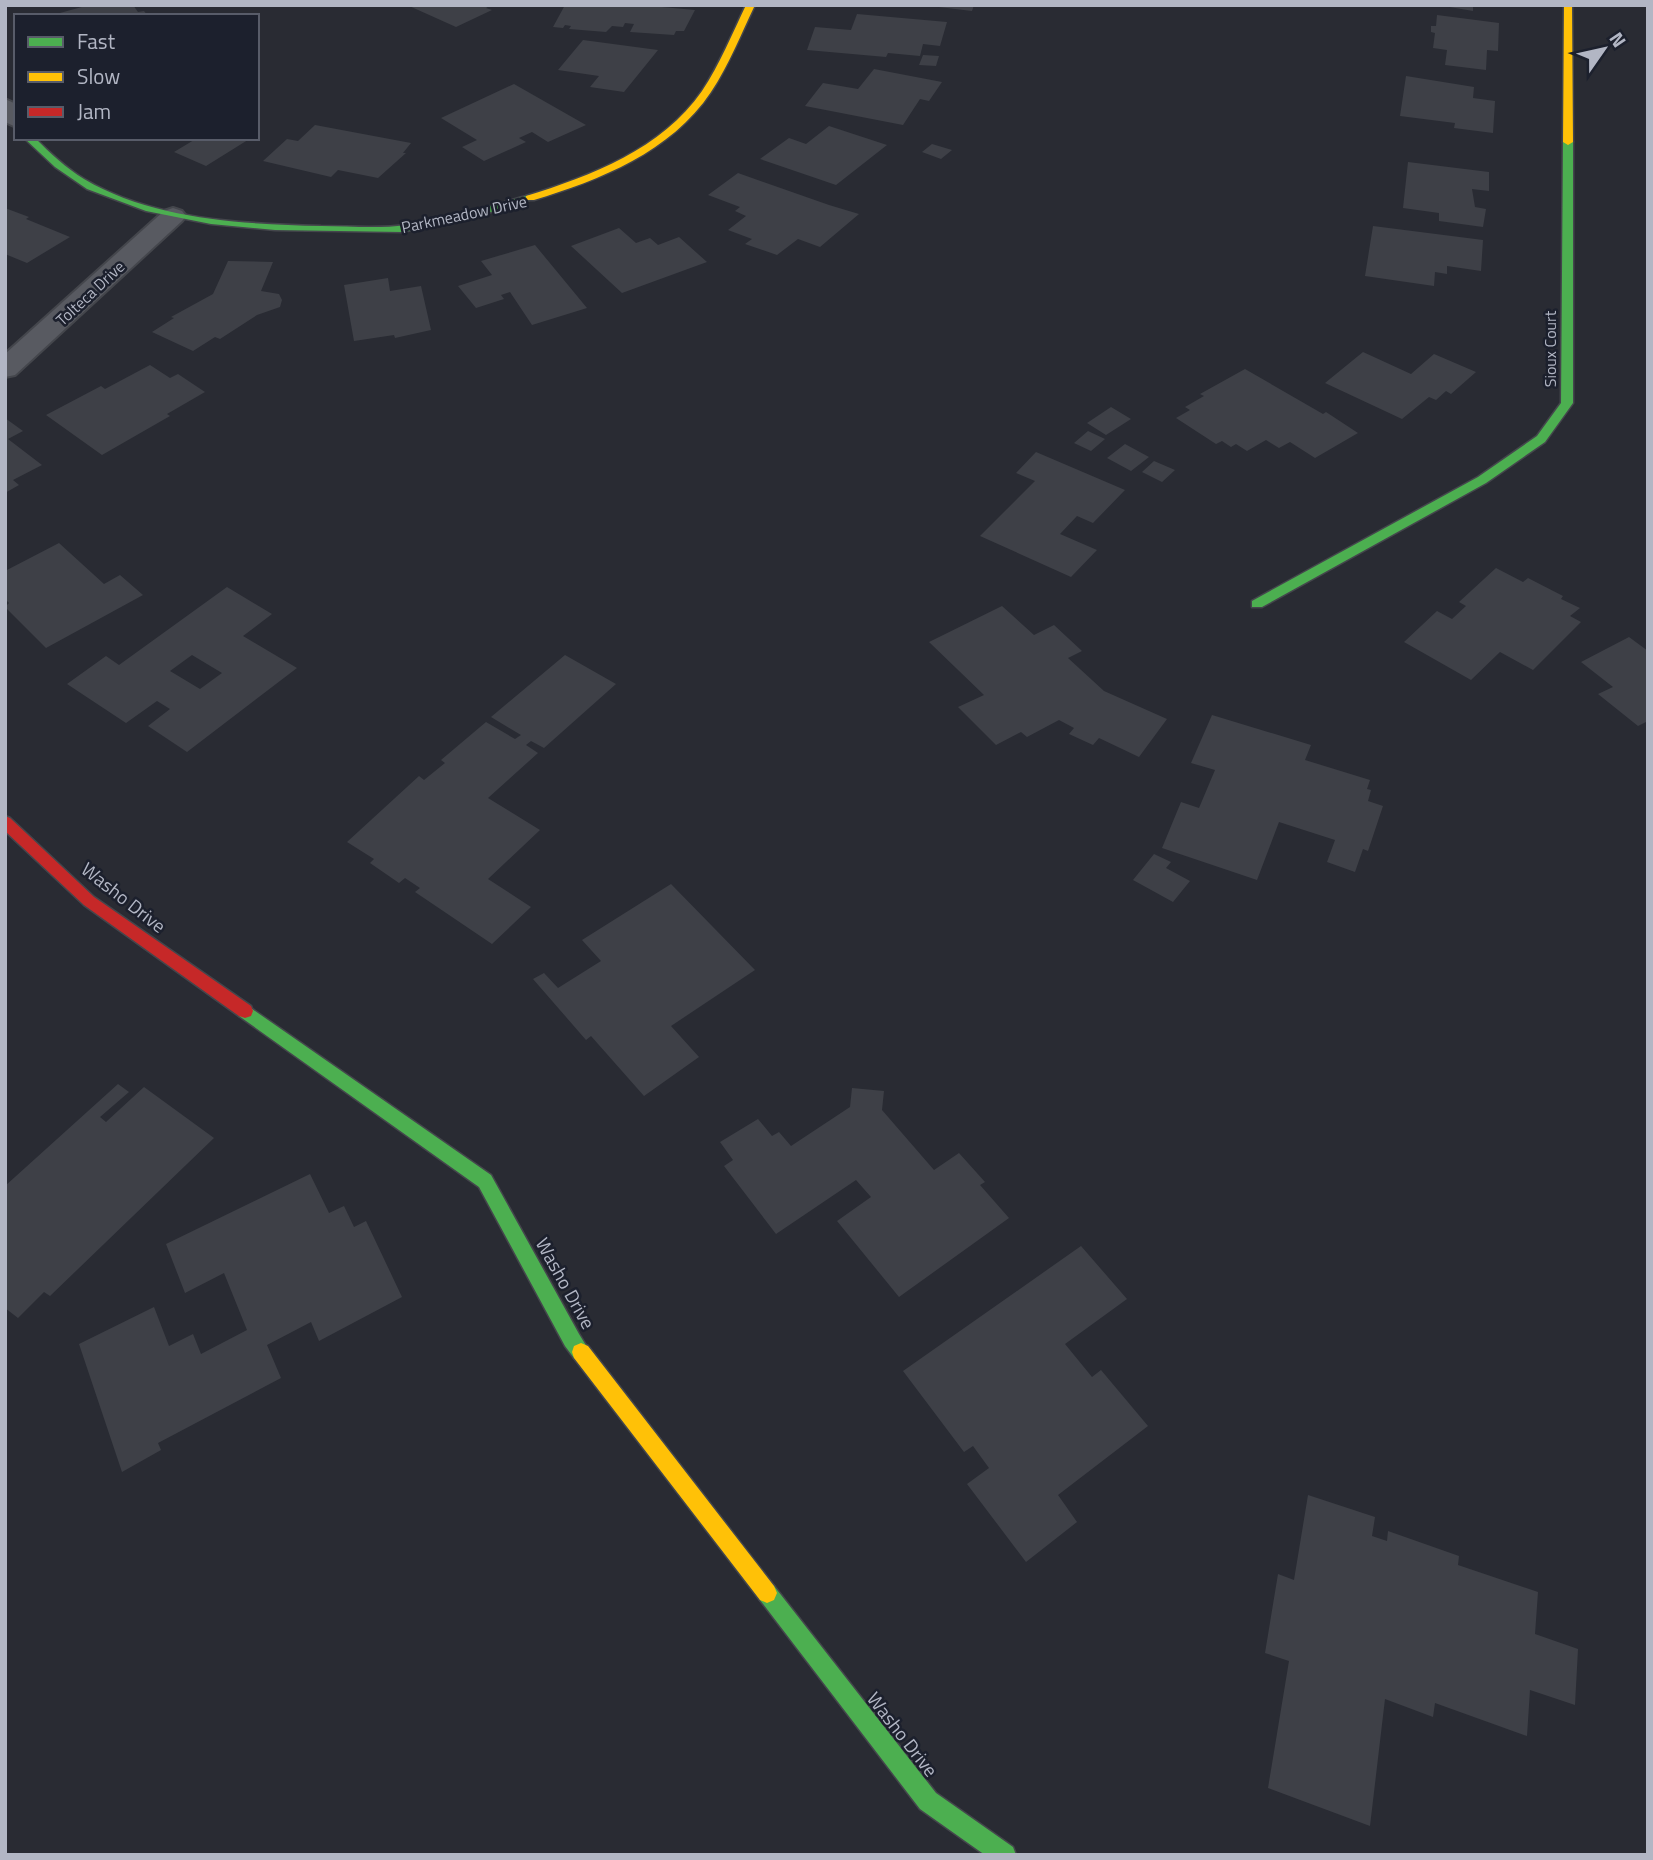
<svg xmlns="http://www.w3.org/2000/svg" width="1653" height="1860" font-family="'Titillium Web',sans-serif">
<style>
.building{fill:#3e4047;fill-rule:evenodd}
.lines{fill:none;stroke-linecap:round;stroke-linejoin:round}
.street-casing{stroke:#44464c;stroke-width:4}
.fast-casing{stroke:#44464c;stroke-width:3}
.slow-casing{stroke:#44464c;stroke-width:3}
.jam-casing{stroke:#44464c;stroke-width:3}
.street{fill:#585a61;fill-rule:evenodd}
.fast{fill:#4caf50;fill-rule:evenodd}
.slow{fill:#ffc107;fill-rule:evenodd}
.jam{fill:#c62828;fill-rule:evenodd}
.labels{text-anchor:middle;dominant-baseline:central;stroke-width:5;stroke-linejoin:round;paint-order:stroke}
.far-street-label{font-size:16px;fill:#b2b6c4;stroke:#1c202d}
.street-label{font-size:19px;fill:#b2b6c4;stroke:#1c202d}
</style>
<rect width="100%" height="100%" fill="#292b33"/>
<path class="building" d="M 89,5 L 133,5 L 138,12 L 144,11 L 148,16 L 49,16 Z
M 407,5 L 491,5 L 486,8 L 492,10 L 456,27 Z
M 565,5 L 640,5 L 695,10 L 684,31 L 676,31 L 674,35 L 630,32 L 634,24 L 625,23 L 623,27 L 612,26 L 606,32 L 569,29 L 571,26 L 565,25 L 563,28 L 553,27 Z
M 922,5 L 974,5 L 972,11 Z
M 1438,5 L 1473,5 L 1473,11 Z
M 857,14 L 947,22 L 940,46 L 923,44 L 920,56 L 888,53 L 886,57 L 807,50 L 815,27 L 851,30 Z
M 1437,15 L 1499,23 L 1498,51 L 1487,50 L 1486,70 L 1445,65 L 1447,50 L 1433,48 L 1435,33 L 1431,32 L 1431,26 L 1436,26 Z
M 583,40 L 658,50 L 624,92 L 590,87 L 599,76 L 558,70 Z
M 923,55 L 939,56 L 936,66 L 919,65 Z
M 874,69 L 942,82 L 929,101 L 920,99 L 903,125 L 805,106 L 823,83 L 858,89 Z
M 1406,76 L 1474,87 L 1473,98 L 1495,101 L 1493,133 L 1454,128 L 1455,123 L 1400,116 Z
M 514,84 L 586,125 L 548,142 L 532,132 L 519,138 L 526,142 L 484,161 L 462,147 L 477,140 L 441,118 Z
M 315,125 L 411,143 L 403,153 L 406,153 L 378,178 L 338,170 L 331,177 L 263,161 L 287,139 L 298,141 Z
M 829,126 L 887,145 L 836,185 L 760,159 L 789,138 L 806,144 Z
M 189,138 L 251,138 L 206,166 L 174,152 L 194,140 Z
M 932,144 L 952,150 L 941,159 L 922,152 Z
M 1408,162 L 1489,172 L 1489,191 L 1472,189 L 1475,207 L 1486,209 L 1483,227 L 1439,221 L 1439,213 L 1403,208 Z
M 738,173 L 829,205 L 859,214 L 820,247 L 798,239 L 777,255 L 745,244 L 752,239 L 728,230 L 746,216 L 735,211 L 740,207 L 708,195 Z
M 5,208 L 29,217 L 26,219 L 70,237 L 27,263 L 5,254 Z
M 1373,226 L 1483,240 L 1481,271 L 1447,266 L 1447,274 L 1435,272 L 1434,286 L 1365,276 Z
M 619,228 L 636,243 L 650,238 L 658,245 L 679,237 L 707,262 L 622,293 L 571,246 Z
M 535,245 L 587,308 L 532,325 L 510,292 L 501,295 L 504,299 L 476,308 L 458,286 L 492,275 L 481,261 Z
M 228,261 L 273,262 L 261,291 L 279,294 L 282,300 L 280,307 L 257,315 L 220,339 L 215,337 L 193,351 L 152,332 L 174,318 L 171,317 L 213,294 Z
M 388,278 L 390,291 L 421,286 L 431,330 L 395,338 L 394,335 L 354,341 L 344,285 Z
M 1363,352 L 1411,374 L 1434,354 L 1476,372 L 1451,394 L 1446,391 L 1436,400 L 1429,397 L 1402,419 L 1325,383 Z
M 150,365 L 170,378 L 178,374 L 205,392 L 167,414 L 170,416 L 102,455 L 46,415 L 101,386 L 105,389 Z
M 1245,369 L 1323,414 L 1326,412 L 1358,433 L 1315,458 L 1290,442 L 1279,448 L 1266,440 L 1247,451 L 1236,444 L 1231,447 L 1222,441 L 1216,444 L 1176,418 L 1190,410 L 1185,407 L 1204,396 L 1200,394 Z
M 1111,407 L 1131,419 L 1106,435 L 1087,423 Z
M 5,418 L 23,431 L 8,439 L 42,465 L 13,480 L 19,485 L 5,493 Z
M 1088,431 L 1105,439 L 1091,451 L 1074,443 Z
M 1125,444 L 1149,457 L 1131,471 L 1107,458 Z
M 1036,452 L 1125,490 L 1093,523 L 1077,516 L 1060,534 L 1097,550 L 1071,577 L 980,536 L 1035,481 L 1016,473 Z
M 1154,461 L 1175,470 L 1162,482 L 1142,472 Z
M 59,543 L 104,584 L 120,575 L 143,595 L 46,648 L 5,607 L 9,603 L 5,599 L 5,571 Z
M 1496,568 L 1523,582 L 1528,578 L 1563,596 L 1561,599 L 1580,608 L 1570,616 L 1581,622 L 1533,670 L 1500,652 L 1471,680 L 1404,642 L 1437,611 L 1452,619 L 1466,606 L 1459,602 Z
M 227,587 L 272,614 L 243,636 L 297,668 L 187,752 L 148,726 L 170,709 L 157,701 L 126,723 L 67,684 L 106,656 L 119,665 ZM 192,655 L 222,673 L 200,689 L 170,671 Z
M 1002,606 L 1034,635 L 1054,625 L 1082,651 L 1068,658 L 1104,691 L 1167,719 L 1139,757 L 1099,738 L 1093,745 L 1069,734 L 1074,728 L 1059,720 L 1027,737 L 1021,732 L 996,745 L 958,707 L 984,695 L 929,642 Z
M 1629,637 L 1648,651 L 1648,721 L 1638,726 L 1598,694 L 1613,687 L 1581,662 Z
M 565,655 L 616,684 L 544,748 L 531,741 L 526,745 L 538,753 L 488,798 L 540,830 L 488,879 L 531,907 L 492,944 L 415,892 L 420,888 L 405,878 L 399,883 L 370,863 L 374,859 L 347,842 L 419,776 L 424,780 L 445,763 L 441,760 L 486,722 L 515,739 L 521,735 L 491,717 Z
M 1212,715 L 1311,745 L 1305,760 L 1370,780 L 1367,789 L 1371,790 L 1368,801 L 1383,806 L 1368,851 L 1363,849 L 1355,872 L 1327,862 L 1335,840 L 1279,822 L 1257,880 L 1162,848 L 1181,802 L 1199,808 L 1215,770 L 1191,763 Z
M 1154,854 L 1171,862 L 1166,868 L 1190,881 L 1173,902 L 1133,880 Z
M 671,884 L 755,970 L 671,1026 L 699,1057 L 644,1096 L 591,1036 L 586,1040 L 533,979 L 544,973 L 558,988 L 601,961 L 582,940 Z
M 118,1084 L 129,1092 L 100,1117 L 106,1122 L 144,1087 L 214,1138 L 50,1296 L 44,1292 L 18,1318 L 5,1308 L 5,1186 Z
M 852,1088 L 884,1091 L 882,1110 L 934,1170 L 959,1153 L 985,1182 L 980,1185 L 1009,1218 L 899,1297 L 837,1221 L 871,1197 L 856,1180 L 776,1234 L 724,1166 L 733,1160 L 720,1142 L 758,1119 L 772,1136 L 779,1132 L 791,1146 L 850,1107 Z
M 310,1174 L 329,1213 L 344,1206 L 354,1227 L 366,1221 L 402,1297 L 319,1341 L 311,1322 L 267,1345 L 281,1378 L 158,1443 L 161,1450 L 122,1472 L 79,1344 L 154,1307 L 169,1346 L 193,1334 L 201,1354 L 247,1330 L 224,1273 L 185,1293 L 166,1244 Z
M 1081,1246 L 1127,1299 L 1065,1344 L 1092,1377 L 1101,1370 L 1148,1426 L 1058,1495 L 1077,1522 L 1026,1562 L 967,1484 L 989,1468 L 973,1446 L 964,1452 L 903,1371 Z
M 1308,1495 L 1375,1517 L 1372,1536 L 1387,1541 L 1388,1531 L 1459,1556 L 1458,1565 L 1538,1592 L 1535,1634 L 1578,1649 L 1575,1705 L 1530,1690 L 1527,1736 L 1435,1703 L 1433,1717 L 1385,1699 L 1370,1826 L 1268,1788 L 1289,1661 L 1265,1653 L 1278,1574 L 1294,1580 Z"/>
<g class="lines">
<g class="street-casing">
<path id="street" d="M 5,99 L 16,104 L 16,127 L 5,122 Z
M 173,208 L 182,211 L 186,216 L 182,221 L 15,375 L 5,377 L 5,354 L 164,211 Z"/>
</g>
<g class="fast-casing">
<path id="fast" d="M 24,138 L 35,138 C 50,153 66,168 84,179 C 153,220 243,224 321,226 C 349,226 378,229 406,225 C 449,220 489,206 530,195 L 535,198 L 475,217 L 402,232 L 275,230 L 211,224 L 146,211 L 87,189 L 55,167 Z
M 1568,139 L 1573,142 L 1573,403 L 1545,442 L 1486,483 L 1262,607 L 1252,607 L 1252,601 L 1478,477 L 1537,436 L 1561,403 L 1563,142 Z
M 245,1004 L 491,1175 L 579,1334 L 590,1352 L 588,1358 L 581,1361 L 574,1358 L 565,1346 L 479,1187 L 239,1016 L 237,1011 L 239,1006 Z
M 767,1583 L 774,1586 L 936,1793 L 1013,1847 L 1016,1855 L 985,1855 L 920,1809 L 760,1600 L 757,1593 L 760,1586 Z"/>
</g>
<g class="slow-casing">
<path id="slow" d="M 746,5 L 755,5 C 741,34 729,65 711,92 C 671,152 600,180 534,200 L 526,200 L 526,196 C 591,176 662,149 702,91 C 720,64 732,34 746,5 Z
M 1564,5 L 1572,5 L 1573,142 L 1568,145 L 1563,142 Z
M 581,1343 L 588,1346 L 774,1586 L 777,1593 L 774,1600 L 767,1603 L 760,1600 L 574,1358 L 572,1352 L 574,1346 Z"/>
</g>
<g class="jam-casing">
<path id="jam" d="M 5,816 L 10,818 L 94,897 L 251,1006 L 253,1011 L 251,1016 L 245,1018 L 239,1016 L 84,905 L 5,831 Z"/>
</g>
<use href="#street" class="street"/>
<use href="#fast" class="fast"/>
<use href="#slow" class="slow"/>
<use href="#jam" class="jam"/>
</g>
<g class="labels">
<g class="far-street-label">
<text transform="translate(464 214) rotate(-12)">Parkmeadow Drive</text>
<text transform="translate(90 293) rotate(-43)">Tolteca Drive</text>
<text transform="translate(1550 349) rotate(-90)">Sioux Court</text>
</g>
<g class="street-label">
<text transform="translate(124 897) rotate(38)">Washo Drive</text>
<text transform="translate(566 1283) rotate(61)">Washo Drive</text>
<text transform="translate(903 1734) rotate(52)">Washo Drive</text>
</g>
</g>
<rect width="1653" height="1860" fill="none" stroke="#b2b6c4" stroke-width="14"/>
<rect x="14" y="14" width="245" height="126" fill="#1c202d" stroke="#585c69" stroke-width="2"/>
<rect x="28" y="37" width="35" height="10" fill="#4caf50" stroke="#585c69" stroke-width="2"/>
<text x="77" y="49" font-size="21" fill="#b2b6c4">Fast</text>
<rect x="28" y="72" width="35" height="10" fill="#ffc107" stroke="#585c69" stroke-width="2"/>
<text x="77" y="84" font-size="21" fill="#b2b6c4">Slow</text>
<rect x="28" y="107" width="35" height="10" fill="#c62828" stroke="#585c69" stroke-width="2"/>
<text x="77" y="119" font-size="21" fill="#b2b6c4">Jam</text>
<g transform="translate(1604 49) rotate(56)" stroke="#1c202d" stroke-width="5" paint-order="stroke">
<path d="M0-5L12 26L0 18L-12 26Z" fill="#b2b6c4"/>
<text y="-10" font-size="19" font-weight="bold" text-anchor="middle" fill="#b2b6c4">N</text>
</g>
</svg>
